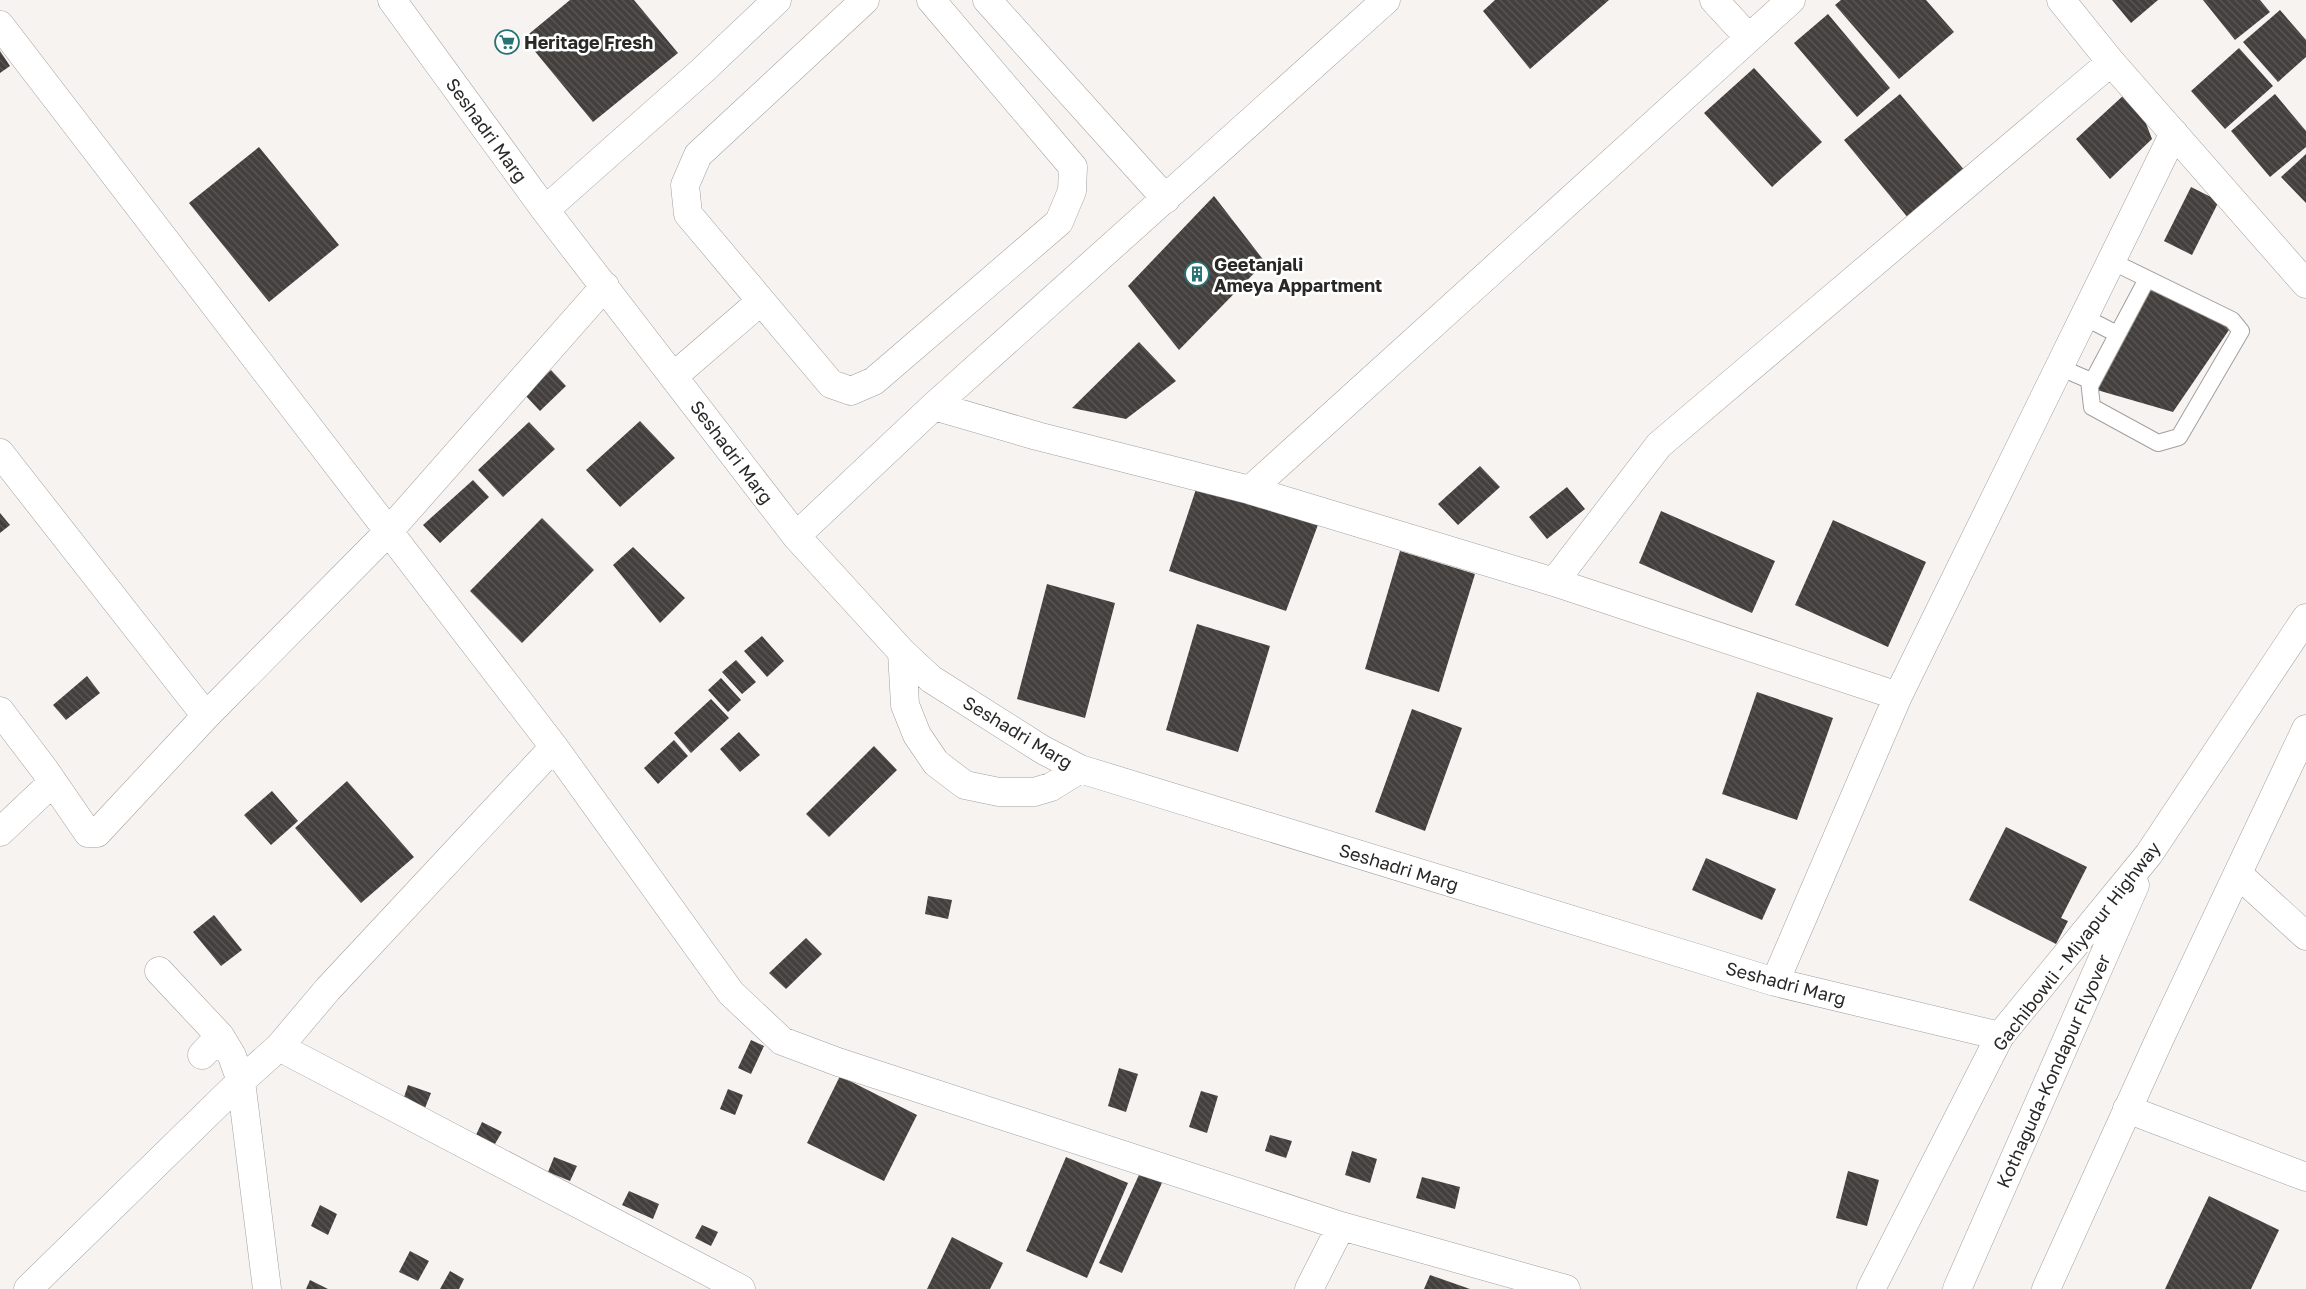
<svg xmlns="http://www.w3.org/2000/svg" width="2306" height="1289" font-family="'Golos Text',sans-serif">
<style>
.building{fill:url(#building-back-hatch)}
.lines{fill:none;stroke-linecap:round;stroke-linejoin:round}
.service-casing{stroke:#a39f9d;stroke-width:18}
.minor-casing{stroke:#a39f9d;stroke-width:29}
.primary-casing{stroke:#a39f9d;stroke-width:29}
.service{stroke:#fff;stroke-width:16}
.minor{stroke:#fff;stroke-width:28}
.primary{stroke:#fff;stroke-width:28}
.labels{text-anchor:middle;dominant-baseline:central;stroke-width:5;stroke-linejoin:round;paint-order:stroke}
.poi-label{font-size:18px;font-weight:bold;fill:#2a2827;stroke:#fff;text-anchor:start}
.street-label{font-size:18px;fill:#2a2827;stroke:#fff}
</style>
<defs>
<pattern id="building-back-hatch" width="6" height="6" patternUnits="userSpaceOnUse" patternTransform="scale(1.25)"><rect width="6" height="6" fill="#423f3d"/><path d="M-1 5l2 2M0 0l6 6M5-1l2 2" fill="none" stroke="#5b5857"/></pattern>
</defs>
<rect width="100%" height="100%" fill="#f7f3f0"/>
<path class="building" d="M 570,0 L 634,0 L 678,53 L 593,122 L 524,38 Z
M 1495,0 L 1609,0 L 1530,69 L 1483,11 Z
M 1841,0 L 1926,0 L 1954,32 L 1899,79 L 1835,5 Z
M 2112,0 L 2158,0 L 2131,23 Z
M 2203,0 L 2260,0 L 2270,12 L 2235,40 Z
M 2280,10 L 2306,40 L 2306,57 L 2278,82 L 2243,42 Z
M 1828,14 L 1890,88 L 1857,117 L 1794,43 Z
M 2239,48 L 2273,86 L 2225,129 L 2191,91 Z
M 0,51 L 10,66 L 0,73 Z
M 1754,68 L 1822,142 L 1772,187 L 1704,113 Z
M 1900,94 L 1966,172 L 1909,219 L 1844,140 Z
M 2125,94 L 2142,113 L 2152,139 L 2110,179 L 2076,139 Z
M 2275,94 L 2306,131 L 2306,147 L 2270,177 L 2231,131 Z
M 259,147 L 339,245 L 269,302 L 189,203 Z
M 2306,154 L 2306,203 L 2281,177 Z
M 2191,187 L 2219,201 L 2192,255 L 2164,241 Z
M 1214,196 L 1265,262 L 1179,350 L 1128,286 Z
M 2144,287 L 2231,327 L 2173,412 L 2097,390 Z
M 1139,342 L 1176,381 L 1126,419 L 1072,408 Z
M 551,370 L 566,386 L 540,411 L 525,395 Z
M 640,421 L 675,458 L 620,507 L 586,470 Z
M 529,422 L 555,449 L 503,497 L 478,470 Z
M 1480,466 L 1500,487 L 1458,525 L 1438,504 Z
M 473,480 L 489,497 L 440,543 L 423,525 Z
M 1198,483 L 1319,522 L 1286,611 L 1169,571 Z
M 1567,487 L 1585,509 L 1547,539 L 1529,517 Z
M 1661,511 L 1775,561 L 1752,613 L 1639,563 Z
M 0,513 L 10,525 L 0,533 Z
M 542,518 L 594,570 L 522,643 L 470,591 Z
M 1833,520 L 1926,562 L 1888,647 L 1795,605 Z
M 633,547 L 685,598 L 660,623 L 613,565 Z
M 1400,551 L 1475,574 L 1439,692 L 1365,669 Z
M 1047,584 L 1115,603 L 1085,718 L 1017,699 Z
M 1197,624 L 1270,646 L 1238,752 L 1166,730 Z
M 762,636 L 784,661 L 767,677 L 744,651 Z
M 736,660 L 756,682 L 742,694 L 722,672 Z
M 87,676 L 100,693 L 66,720 L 53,705 Z
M 721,678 L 741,700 L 728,712 L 708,690 Z
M 1757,692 L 1833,718 L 1797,820 L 1722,794 Z
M 711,699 L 729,718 L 691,753 L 674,733 Z
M 1412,709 L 1462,728 L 1425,831 L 1375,812 Z
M 739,732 L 760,755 L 740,772 L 720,749 Z
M 674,740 L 688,756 L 658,784 L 644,768 Z
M 874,746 L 897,770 L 829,837 L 806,814 Z
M 347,781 L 414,857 L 361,903 L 295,828 Z
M 272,791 L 298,821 L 271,845 L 244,815 Z
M 2006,827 L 2087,867 L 2061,918 L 2068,921 L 2056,944 L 1969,900 Z
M 1706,858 L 1776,889 L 1762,920 L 1692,890 Z
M 928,896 L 952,900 L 948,919 L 925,914 Z
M 214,915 L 242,950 L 221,966 L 193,932 Z
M 806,938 L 822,954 L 786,989 L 769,973 Z
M 751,1040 L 764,1046 L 751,1074 L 738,1068 Z
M 1119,1068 L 1138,1074 L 1126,1112 L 1108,1106 Z
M 840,1076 L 917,1115 L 884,1181 L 807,1143 Z
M 408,1085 L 431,1093 L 425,1108 L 403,1100 Z
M 728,1089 L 743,1095 L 735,1115 L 720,1109 Z
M 1201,1091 L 1218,1096 L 1207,1133 L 1189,1127 Z
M 482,1122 L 502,1132 L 495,1144 L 476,1135 Z
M 1270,1135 L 1292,1141 L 1286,1158 L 1265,1151 Z
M 1352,1151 L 1377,1159 L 1370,1183 L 1345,1175 Z
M 554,1157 L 577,1166 L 570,1181 L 548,1172 Z
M 1066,1157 L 1128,1183 L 1087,1278 L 1026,1251 Z
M 1143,1166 L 1165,1176 L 1122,1273 L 1099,1263 Z
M 1848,1171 L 1879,1180 L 1867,1226 L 1836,1218 Z
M 1422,1177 L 1460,1187 L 1455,1209 L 1416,1198 Z
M 629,1191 L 659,1204 L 653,1219 L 622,1205 Z
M 2209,1196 L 2279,1230 L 2251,1289 L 2165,1289 Z
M 320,1205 L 337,1214 L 328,1235 L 311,1226 Z
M 702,1225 L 718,1232 L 711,1246 L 695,1238 Z
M 952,1237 L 1003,1263 L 990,1289 L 927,1289 Z
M 410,1251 L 429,1261 L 418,1281 L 399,1272 Z
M 450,1271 L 464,1279 L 459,1289 L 440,1289 Z
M 1430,1275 L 1470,1289 L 1424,1289 Z
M 310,1280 L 328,1289 L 306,1289 Z"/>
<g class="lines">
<g class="service-casing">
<path id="service" d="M 2084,317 L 2117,334
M 2059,367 L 2089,380 L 2092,407 L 2158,443 L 2179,437 L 2241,331 L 2232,320 L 2111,261
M 2090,386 L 2147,279"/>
</g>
<g class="minor-casing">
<path id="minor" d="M 392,0 L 545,210 L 796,536 L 902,652 L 931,679 L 1043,750 L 1080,769 L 1775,982 L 2000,1036
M 865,0 L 698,155 L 685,185 L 688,214 L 831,384 L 851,391 L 874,381 L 1059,222 L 1072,191 L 1073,167 L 931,0
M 987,0 L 1166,199
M 1386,0 L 934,406 L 1037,436 L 1250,490 L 1554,582 L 1898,696
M 1714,0 L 1749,38 L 1791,0
M 2061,0 L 2111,62 L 2306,284
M 0,25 L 554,747 L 731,993 L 782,1041 L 838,1062 L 1341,1226 L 1566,1289
M 545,210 L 702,71 L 777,0
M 674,376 L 761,301
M 0,453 L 206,716 L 389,531 L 605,286
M 1250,490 L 1749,38
M 796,536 L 934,406
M 1554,582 L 1659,445 L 2111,62
M 902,652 L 905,705 L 917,735 L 936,763 L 965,785 L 999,792 L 1034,792 L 1051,787 L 1080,769
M 0,711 L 44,769 L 88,833 L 97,833 L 206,716
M 0,832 L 53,782
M 2238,874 L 2306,936
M 159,971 L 220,1036 L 232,1056 L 241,1081 L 267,1289
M 1775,982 L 1898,696 L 2174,133
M 279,1047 L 741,1289
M 202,1055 L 220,1036
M 2127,1109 L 2306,1177
M 28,1289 L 241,1081 L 279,1047 L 328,989 L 554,747
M 1309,1289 L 1341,1226"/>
</g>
<g class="primary-casing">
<path id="primary" d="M 1871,1289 L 2000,1036 L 2149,854 L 2306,618
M 1957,1289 L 2135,885
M 2046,1289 L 2160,1038 L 2306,729"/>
</g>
<use href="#service" class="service"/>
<use href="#minor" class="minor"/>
<use href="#primary" class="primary"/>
</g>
<defs>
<g id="supermarket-ring" transform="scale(1.25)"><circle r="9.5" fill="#fff" stroke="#287374" stroke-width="1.5"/><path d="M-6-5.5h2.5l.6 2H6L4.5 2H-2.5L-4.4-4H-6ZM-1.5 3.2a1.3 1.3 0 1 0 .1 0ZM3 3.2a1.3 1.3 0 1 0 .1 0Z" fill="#287374"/></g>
<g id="building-ring" transform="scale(1.25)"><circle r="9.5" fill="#fff" stroke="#287374" stroke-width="1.5"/><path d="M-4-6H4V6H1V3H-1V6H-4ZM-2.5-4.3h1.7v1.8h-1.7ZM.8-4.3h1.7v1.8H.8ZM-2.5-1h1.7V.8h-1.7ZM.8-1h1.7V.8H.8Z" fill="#287374"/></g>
</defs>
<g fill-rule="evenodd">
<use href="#supermarket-ring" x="507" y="42"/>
<use href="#building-ring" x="1197" y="274"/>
</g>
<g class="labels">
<g class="poi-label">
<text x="524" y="42">Heritage Fresh</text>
<text x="1214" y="264">Geetanjali<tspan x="1214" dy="21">Ameya Appartment</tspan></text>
</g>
<g class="street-label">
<text transform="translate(487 130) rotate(54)">Seshadri Marg</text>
<text transform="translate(732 452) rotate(53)">Seshadri Marg</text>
<text transform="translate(1018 732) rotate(31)">Seshadri Marg</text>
<text transform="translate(1399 867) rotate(17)">Seshadri Marg</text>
<text transform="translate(2076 946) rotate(-52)">Gachibowli - Miyapur Highway</text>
<text transform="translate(1786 983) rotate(15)">Seshadri Marg</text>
<text transform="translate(2053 1071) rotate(-66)">Kothaguda-Kondapur Flyover</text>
</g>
</g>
</svg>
